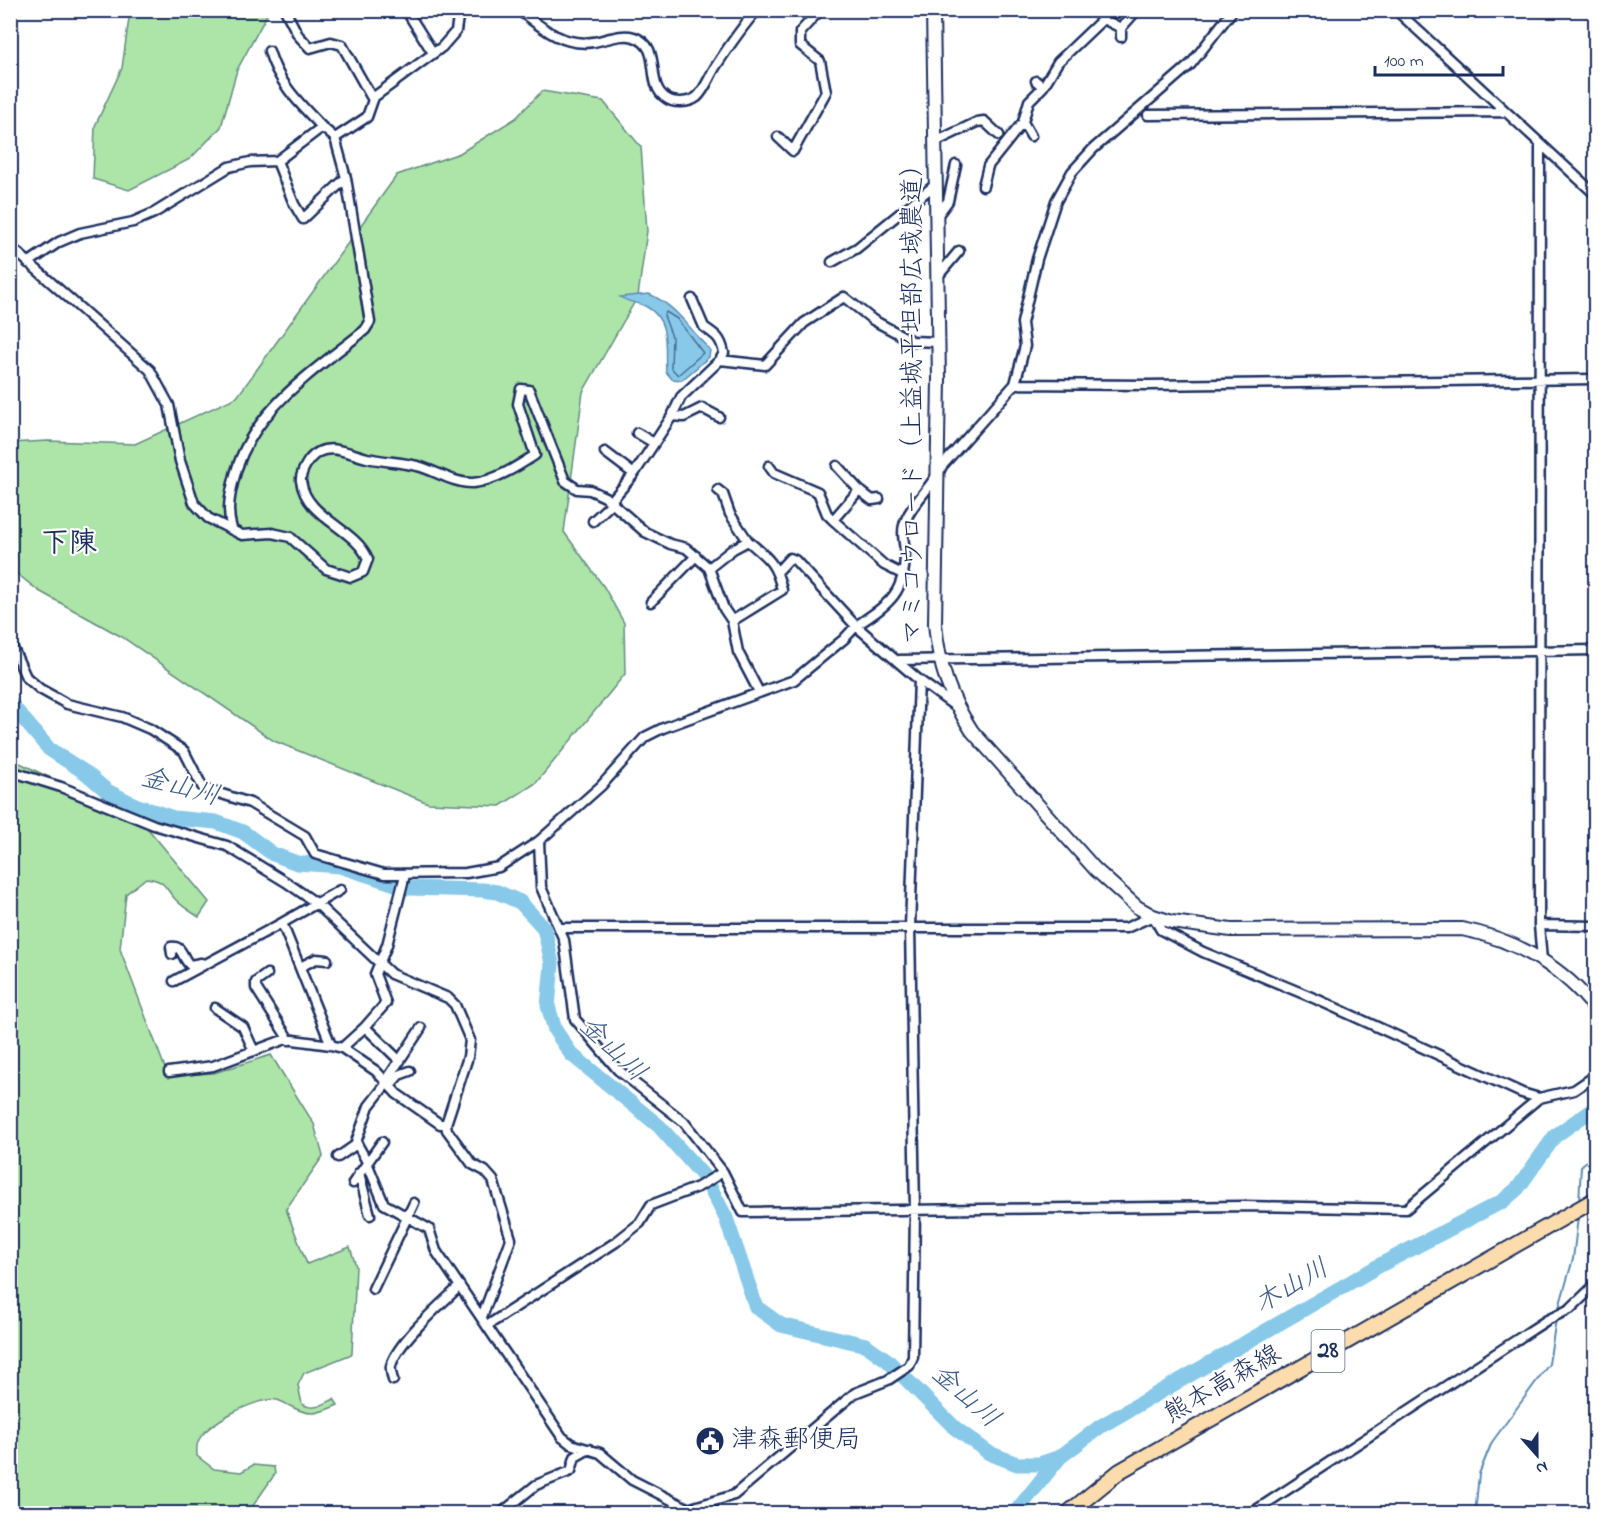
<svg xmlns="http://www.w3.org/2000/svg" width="1606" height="1524" font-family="'Indie Flower','Klee One',sans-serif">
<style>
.green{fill:#ade4a7;stroke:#648a82;stroke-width:1.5}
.water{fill:#88c9e9;stroke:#5c8bb1;stroke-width:1.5}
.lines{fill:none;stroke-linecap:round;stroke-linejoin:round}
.shore{stroke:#476d96;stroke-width:1.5}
.stream{stroke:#5c8bb1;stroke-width:2}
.river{stroke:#88c9e9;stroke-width:15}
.street-casing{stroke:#1b2f5e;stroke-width:13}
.secondary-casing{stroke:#1b2f5e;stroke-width:16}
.primary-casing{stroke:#1b2f5e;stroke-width:18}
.street{stroke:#fff;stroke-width:8}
.secondary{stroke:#fff;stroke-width:12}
.primary{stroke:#fcdcac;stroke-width:14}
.labels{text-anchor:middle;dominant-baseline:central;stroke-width:4.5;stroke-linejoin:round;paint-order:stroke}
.shield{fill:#fff;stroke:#5f6d8e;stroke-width:1.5}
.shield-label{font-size:24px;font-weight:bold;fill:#1b2f5e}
.street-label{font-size:26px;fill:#1b2f5e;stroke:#fff}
.poi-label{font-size:26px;fill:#1b2f5e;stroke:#fff;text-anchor:start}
.water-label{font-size:27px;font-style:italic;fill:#3c5d88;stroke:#fff}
.quarter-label{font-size:28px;font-weight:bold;fill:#1b2f5e;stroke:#fff}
</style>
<rect width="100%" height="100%" fill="#fff"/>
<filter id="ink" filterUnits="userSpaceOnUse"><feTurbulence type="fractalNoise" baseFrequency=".0167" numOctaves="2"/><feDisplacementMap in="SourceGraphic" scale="12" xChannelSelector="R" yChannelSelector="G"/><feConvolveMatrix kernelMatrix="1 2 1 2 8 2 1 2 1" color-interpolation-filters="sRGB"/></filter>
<g filter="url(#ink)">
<path class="green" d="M 130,11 L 269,11 L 237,70 L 221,127 L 190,159 L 129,190 L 93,179 L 95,126 L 122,68 Z
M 542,91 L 603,101 L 641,147 L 647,231 L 638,296 L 583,392 L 564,532 L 604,587 L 624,623 L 625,674 L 536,783 L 500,806 L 428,803 L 274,741 L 122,637 L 39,591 L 11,569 L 10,443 L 48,441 L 135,444 L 237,397 L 397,175 L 460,153 L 516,118 Z
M 10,761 L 20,763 L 71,788 L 134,812 L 209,902 L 199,917 C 191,912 181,906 175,899 C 163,886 167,881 146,878 L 126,894 L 120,949 L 168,1076 L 214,1073 L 271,1055 L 314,1124 L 323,1156 L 286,1209 L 307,1264 L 350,1247 L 356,1266 L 352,1354 L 304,1373 L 298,1385 L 302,1404 C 314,1411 322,1405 334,1399 L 338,1405 C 316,1414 311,1417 290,1406 C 286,1404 281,1401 277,1400 C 258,1396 204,1424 198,1442 C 196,1446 197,1452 197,1456 L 214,1469 L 241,1472 L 253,1465 L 274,1467 L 275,1474 L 248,1513 L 11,1513 Z"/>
<path class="water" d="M 649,294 C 677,306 689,329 710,350 L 709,357 L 682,380 L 672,379 L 666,372 C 664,348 671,321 647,307 C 638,302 629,303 620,297 Z"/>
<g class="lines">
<path class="shore" d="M 666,312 L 677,319 L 703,353 L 678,375 L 671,368 L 672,337 L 664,316 Z"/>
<path class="stream" d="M 1579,1202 L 1581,1166 L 1596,1153
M 1558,1311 L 1573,1259 L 1578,1217
M 1475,1514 L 1479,1474 L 1492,1442 L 1549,1364 L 1556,1319"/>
<path class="river" d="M 10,703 L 49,749 L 86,773 L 107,791 L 135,805 L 174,818 L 216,822 L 243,832 L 273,854 L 297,863 L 340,866 L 408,888 L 483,890 L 497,892 L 520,902 L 543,927 L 546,936 L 552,964 L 548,1006 L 555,1030 L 571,1054 L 659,1126 L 706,1179 L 726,1218 L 756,1307 L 781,1325 L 866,1345 L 887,1360 L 955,1428 L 989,1453 L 1017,1464 L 1039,1464 L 1060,1457
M 1014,1514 L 1060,1457 L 1101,1426 L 1382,1264 L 1503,1201 L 1518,1188 L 1555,1136 L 1596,1107"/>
<g class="street-casing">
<path id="street" d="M 285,10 L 298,35 L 310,48 L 331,42 L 342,45 L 373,100
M 406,10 L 433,53
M 519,10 C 541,27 563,47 593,42 C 606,40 621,33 634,37 C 664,47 644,84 666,98 C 674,104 689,103 697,97 C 705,90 710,75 716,66 C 729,46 741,28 757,10
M 1095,10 L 1103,19 L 1121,28
M 1396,10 L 1596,195
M 1121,37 L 1121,28 L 1137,10
M 269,51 C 278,83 300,104 322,127
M 1043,87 L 1058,62 L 1103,19
M 1148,115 L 1505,112
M 1023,122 L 1031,136
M 778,137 L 793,151 L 826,92 L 820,61 L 800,45 L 800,32 L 820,10
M 335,138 L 367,117 L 374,97 L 442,47 L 456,31 L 459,10
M 935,142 L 977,122 L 984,121 L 999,135
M 1540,144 L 1539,925 L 1542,960
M 277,161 L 294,204 L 303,219 L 346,178
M 983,186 L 988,166 L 1023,122 L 1029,101 L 1043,87 L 1036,81
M 936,217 L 948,201 L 956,165
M 10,246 L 150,370 L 169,405 L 180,461 L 194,503 L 208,518 L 242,535 L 272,533 L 290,537 L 326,569 L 351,577 L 363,572 L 368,559 C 355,528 306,518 301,481 C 300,474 305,466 309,460 C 325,440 347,453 367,458 C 385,462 404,462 421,467 C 437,472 456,484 473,483 C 495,481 518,466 535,455 L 518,404 L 521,389 L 529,390 L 565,481 L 577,489 L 590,490 L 605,497 L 645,532 L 670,544 L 686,548 L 709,568 L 724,609 L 732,621 L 738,652 L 759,692
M 832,262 L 857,248 L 936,184
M 28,263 L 59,242 L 80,233 L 133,222 L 154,213 L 229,167 L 250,162 L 277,161 L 322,127 L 335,138 L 346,178 L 370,322 L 365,330 C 312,373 248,412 233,483 C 229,499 227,513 232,529
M 938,276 L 959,251
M 720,360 L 765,365 L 804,323 L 844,297 L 873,320 L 912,341 L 938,342
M 1015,384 L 1149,385 L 1596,379
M 672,416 L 681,397 L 720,360 L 724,353 C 721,338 716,335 704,327 L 692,299
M 637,433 L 654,443
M 605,452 L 634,474 L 611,501
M 769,466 L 774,473 L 818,492 L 827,514 L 833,520
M 837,466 L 859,490 L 833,520 L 884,565 L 904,575
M 634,474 L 672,416 L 684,417 L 702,408 L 719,417
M 859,490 L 872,500 L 879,499
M 593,521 L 613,502
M 709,568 L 733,549 L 748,541 L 730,514 L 723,494 L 718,490
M 778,571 L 790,558 L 795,560 L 856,626 C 888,604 905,595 905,553 C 905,544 901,534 904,525 C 909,506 933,486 942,466 L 1015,384 L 1025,346 L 1022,323 L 1037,259 L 1056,201 L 1072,172 L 1093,149 L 1191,64 L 1233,10
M 651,602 L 696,556
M 732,621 L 782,590 C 776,563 768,558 748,541
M 10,642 L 26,677 L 40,689 L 67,704 L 122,717 L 150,729 L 184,751 L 203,788 L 250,803 L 305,836 L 315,854 L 384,874 L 466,873 L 499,867 L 539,841 L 601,786 L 645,737 L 663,728 L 794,680 L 844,639 L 856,626 L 919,680 L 956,707
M 899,660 L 1596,650
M 10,771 L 61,787 L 154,825 L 227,846 L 286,882 L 316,903 L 391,974 L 448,998 L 455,1005 L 470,1040 L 468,1057 L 446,1124 L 447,1130 L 472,1164 L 485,1171 L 493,1180 L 511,1239 L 482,1317
M 539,841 L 541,887 L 564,940 L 575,1019 L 618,1070 L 684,1122 L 723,1172 L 743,1212 L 1244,1206 L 1406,1209 L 1539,1098 L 1574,1090 L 1596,1075
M 1539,925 L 1596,926
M 559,928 L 1126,928 L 1153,916 L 1161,930 L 1203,952 L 1316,999 L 1522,1093 L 1539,1098
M 172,954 L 171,947 C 183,945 182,959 190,965 L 201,963
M 300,967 L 316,959 L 327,960
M 267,974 L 256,982 L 256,988 L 289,1040
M 174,981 L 282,923
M 215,1008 L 243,1027 L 254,1051
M 365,1027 L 386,1003 L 375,974 L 387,945 L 405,875
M 331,1045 L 282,923 L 340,890
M 342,1048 L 365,1027 L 400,1061
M 169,1072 L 213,1066 L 286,1039 L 331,1045 L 342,1048 L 376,1071 L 397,1094 L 440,1124 L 446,1124
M 386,1081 L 421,1028
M 387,1083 L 369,1106 L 356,1142 L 366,1160 L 384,1204 L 429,1229 L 436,1251 L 562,1437 L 571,1444 L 600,1453 L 632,1480 L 699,1514
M 390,1085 L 399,1075 L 410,1071
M 338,1157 L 357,1144
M 359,1173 L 370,1215
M 353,1183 L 382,1142
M 373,1289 L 414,1203
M 488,1325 L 616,1242 L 640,1223 L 651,1205 L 698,1187 L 723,1172
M 393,1380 C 392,1376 390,1370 391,1366 C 397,1342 442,1303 460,1286
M 691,1508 L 734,1495 L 855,1393 L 888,1380 L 909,1366 L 913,1357 L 915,1210 L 910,927 L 919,680
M 500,1514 L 536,1485 L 571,1471 L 575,1457 L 589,1449
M 1250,1514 L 1547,1320 L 1570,1309 L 1596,1284"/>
</g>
<g class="secondary-casing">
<path id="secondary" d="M 933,10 L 939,379 L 935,624 C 939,666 949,696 972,731 L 1095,869 L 1137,907 L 1153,916 L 1172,922 L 1231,930 L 1462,929 C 1514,939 1564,967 1596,1010"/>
</g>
<g class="primary-casing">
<path id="primary" d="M 1067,1514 L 1120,1471 L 1596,1199"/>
</g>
<use href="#street" class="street"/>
<use href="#secondary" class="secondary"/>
<use href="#primary" class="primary"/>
</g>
</g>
<defs>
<g id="civic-disc" transform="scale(1.5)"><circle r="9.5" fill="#1b2f5e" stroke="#fff"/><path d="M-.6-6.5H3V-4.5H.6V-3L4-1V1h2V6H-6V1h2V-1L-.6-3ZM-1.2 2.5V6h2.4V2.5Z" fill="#fff"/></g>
</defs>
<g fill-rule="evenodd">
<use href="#civic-disc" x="710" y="1441"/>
</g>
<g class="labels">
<rect class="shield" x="1311.5" y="1330" width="33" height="42" rx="4.5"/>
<g class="shield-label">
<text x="1328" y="1351">28</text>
</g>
<g class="street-label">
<text transform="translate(914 398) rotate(-90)">マミコウロード（上益城平坦部広域農道）</text>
<text transform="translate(1223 1385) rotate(-30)">熊本高森線</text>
</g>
<g class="poi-label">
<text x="731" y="1441">津森郵便局</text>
</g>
<g class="water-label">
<text transform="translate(180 788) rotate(15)">金山川</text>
<text transform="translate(612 1050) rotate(44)">金山川</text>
<text transform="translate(1292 1287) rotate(-30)">木山川</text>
<text transform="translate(965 1397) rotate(42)">金山川</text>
</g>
<g class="quarter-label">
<text x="69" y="544">下陳</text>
</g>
</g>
<rect width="1606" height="1524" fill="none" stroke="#fff" stroke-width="36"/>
<rect x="18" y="18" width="1570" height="1488" fill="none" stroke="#1b2f5e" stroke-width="2" filter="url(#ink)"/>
<g transform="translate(1537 1455) rotate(159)" stroke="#ffffff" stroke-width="4.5" paint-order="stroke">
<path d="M0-4.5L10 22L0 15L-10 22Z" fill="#1b2f5e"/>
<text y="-9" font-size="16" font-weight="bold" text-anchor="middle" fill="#1b2f5e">N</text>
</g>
<path d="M1375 66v9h128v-9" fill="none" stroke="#1b2f5e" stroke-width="3"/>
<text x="1384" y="66" font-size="18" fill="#1b2f5e" stroke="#ffffff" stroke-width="4.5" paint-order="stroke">100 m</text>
</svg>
